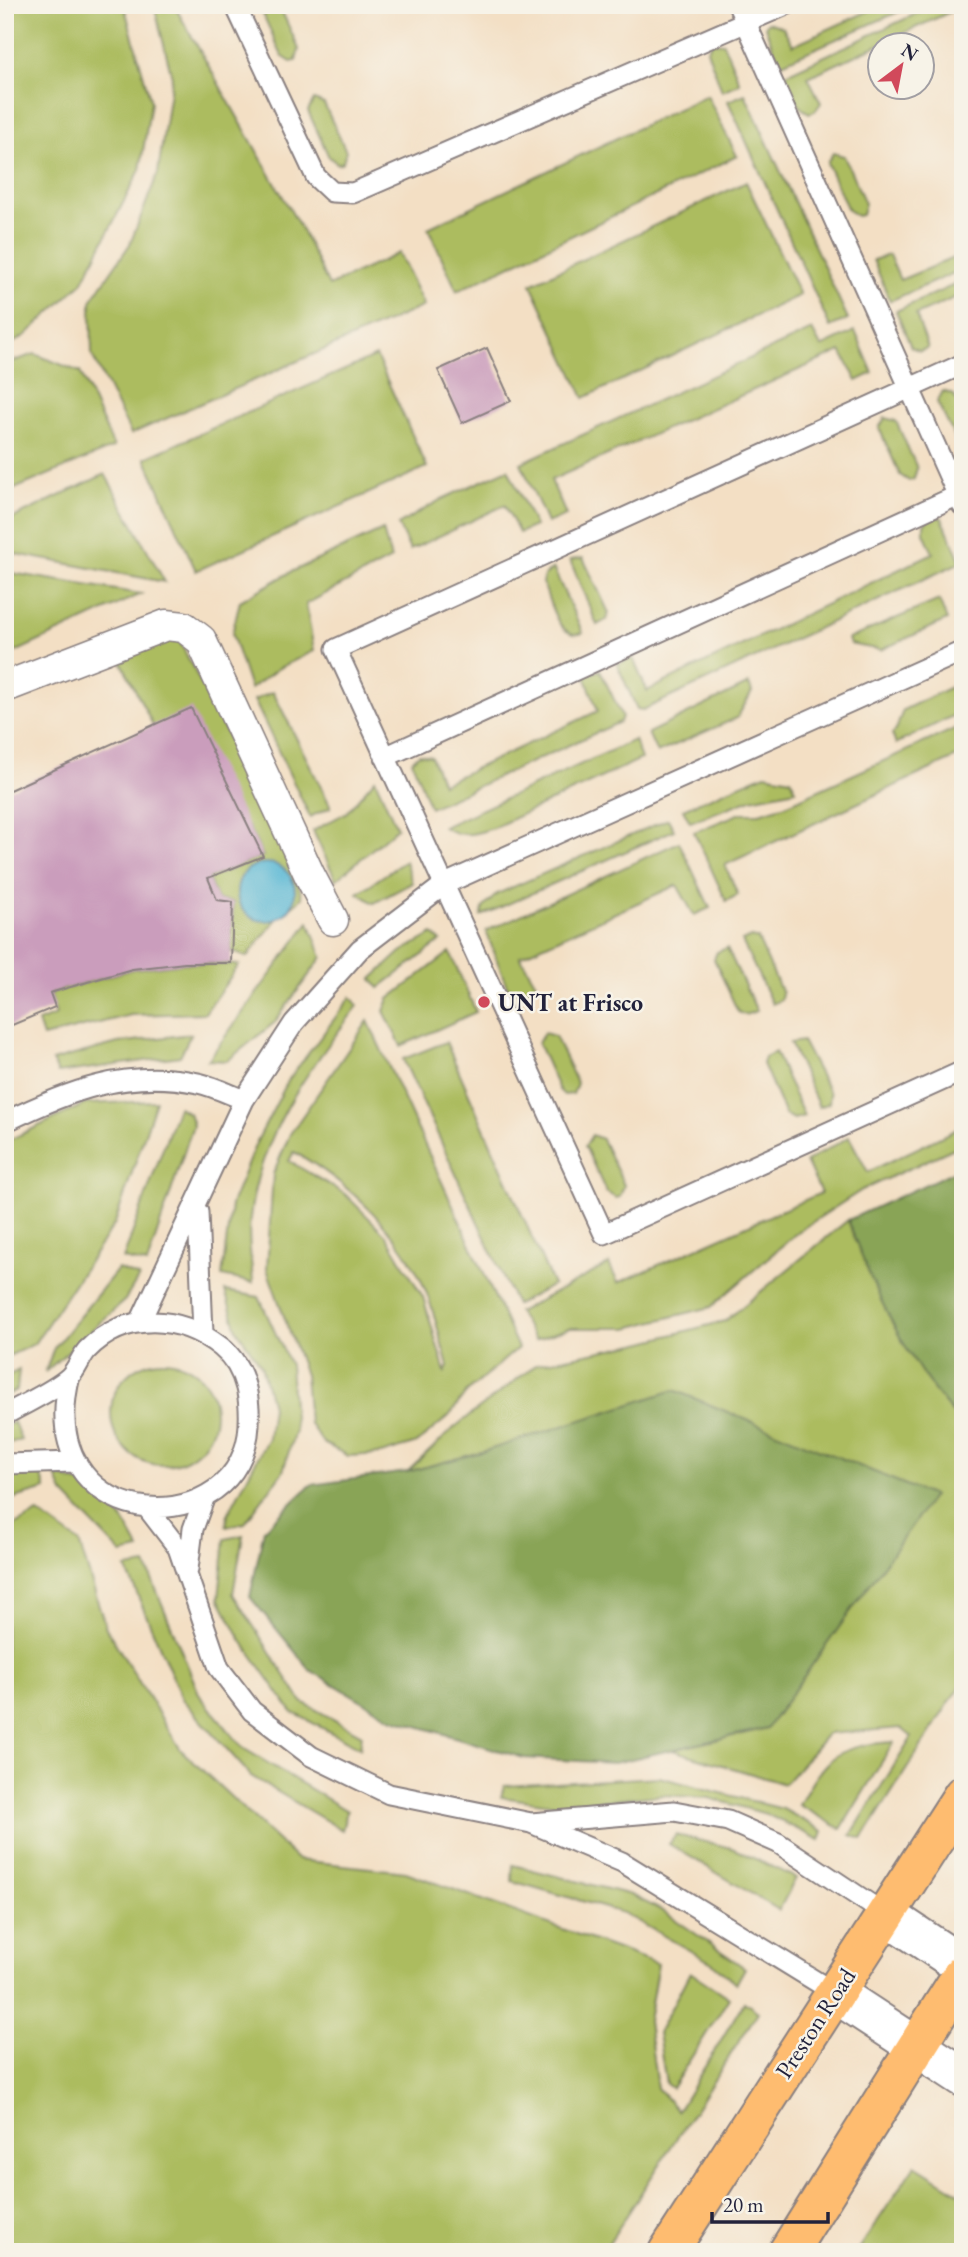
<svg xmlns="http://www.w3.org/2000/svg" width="968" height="2257" font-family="'EB Garamond',serif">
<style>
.green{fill:#acbc5f;stroke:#676f4d;stroke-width:2;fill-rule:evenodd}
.forest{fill:#89a456;stroke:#566348;stroke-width:2}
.water{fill:#55b6d4;stroke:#3c6c88;stroke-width:2}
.building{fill:#ca9dbc}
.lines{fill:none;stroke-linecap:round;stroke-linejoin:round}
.service-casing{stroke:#8a8080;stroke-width:23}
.pedestrian-casing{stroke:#8a8080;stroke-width:33}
.minor-casing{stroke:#8a8080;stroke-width:42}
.primary-casing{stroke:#8a8080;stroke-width:42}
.service{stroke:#fff;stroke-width:19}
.pedestrian{stroke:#fff;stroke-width:30}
.minor{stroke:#fff;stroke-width:38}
.primary{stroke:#febc70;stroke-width:38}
.poi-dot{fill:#d1495b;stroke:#f7f3e8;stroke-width:2.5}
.labels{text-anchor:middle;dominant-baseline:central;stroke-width:5;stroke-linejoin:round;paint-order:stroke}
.poi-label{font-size:24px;font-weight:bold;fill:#22223b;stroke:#f7f3e8;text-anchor:start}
.street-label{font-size:24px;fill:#22223b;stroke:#f7f3e8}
</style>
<rect width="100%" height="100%" fill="#f7f3e8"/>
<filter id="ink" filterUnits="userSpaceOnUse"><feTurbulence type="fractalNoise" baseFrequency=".0143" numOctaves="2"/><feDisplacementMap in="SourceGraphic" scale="14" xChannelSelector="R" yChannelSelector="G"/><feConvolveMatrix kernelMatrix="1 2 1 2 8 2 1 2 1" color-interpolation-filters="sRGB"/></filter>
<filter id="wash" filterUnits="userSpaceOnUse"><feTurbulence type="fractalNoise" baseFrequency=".00686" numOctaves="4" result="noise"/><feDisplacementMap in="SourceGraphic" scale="28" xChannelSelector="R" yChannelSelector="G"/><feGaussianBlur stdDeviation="1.57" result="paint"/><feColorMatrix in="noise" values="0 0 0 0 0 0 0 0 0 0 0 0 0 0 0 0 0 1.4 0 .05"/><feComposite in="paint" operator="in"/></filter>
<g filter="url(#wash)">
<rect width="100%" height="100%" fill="#f3dfc4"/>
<path class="green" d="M 5,5 L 124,5 L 151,102 L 140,170 L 82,283 L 26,335 L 5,348 Z
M 154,5 L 174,5 L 304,234 L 329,286 L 399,253 L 424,306 L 131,434 L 92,355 L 91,301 L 130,244 L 158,173 L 172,77 Z
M 262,5 L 279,5 L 299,49 L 296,61 L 291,62 L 282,56 L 261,10 Z
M 882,5 L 914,5 L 780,64 L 765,27 L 768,22 L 783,27 L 793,45 Z
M 935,5 L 963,6 L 808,77 L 821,103 L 815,111 L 809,113 L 800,107 L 786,74 Z
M 712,42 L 723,43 L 740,83 L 722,91 L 707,50 Z
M 745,94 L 848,319 L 830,327 L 728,101 Z
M 707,95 L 737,156 L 457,291 L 428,228 Z
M 314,100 L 324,104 L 346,151 L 343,162 L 338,164 L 329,157 L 308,111 Z
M 833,153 L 844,156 L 865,203 L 862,215 L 857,216 L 848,210 L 827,163 Z
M 746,182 L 800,295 L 584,398 L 531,284 Z
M 963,254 L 963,269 L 890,301 L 873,260 L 889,255 L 900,280 Z
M 963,281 L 963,294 L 916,315 L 928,348 L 920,351 L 911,347 L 896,311 Z
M 812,330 L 821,347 L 855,331 L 873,373 L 857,381 L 841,351 L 551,480 L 566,515 L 547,523 L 521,463 Z
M 35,354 L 80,372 L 114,447 L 5,493 L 5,364 Z
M 376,356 L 427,467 L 196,571 L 145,458 Z
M 943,391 L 954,395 L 963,414 L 963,453 L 937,402 Z
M 885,418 L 896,421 L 917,468 L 914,479 L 909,481 L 900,475 L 879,428 Z
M 508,469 L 535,526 L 519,533 L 505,505 L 410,550 L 398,525 L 442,499 Z
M 105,474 L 165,582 L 5,552 L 5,522 Z
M 931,516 L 942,518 L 961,562 L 643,710 L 637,709 L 617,664 L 633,658 L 647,691 L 933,553 L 924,533 L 924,524 Z
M 383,530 L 391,559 L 306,604 L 314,651 L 279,668 L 250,689 L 232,634 L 240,601 L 291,572 Z
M 583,558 L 609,613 L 606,620 L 597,625 L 570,560 Z
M 553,568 L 583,633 C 558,642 550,601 543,583 L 544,576 Z
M 5,572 L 141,594 L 5,657 Z
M 939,600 L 947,620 L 881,650 L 850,644 L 848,639 Z
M 178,638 L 295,869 L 302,898 L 277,919 L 247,957 L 231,951 L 233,902 L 217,900 L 208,878 L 263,856 L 248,826 L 206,832 L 118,655 Z
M 600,670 L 622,716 L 620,722 L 430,808 L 412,761 L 419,754 L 431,756 L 442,784 L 598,711 L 585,676 Z
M 963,681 L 963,711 L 896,744 L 892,734 L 896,730 L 903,710 Z
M 749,684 L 752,692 L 737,718 L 657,753 L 648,733 Z
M 273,692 L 331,807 L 310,817 L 254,700 Z
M 963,725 L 963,754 L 725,865 L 738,895 L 726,901 L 694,832 L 741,813 L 759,813 L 786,805 Z
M 634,740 L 641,759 L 493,828 C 473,835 462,838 443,827 Z
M 765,774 L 791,779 L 796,790 L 751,799 L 690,822 L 683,809 Z
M 375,779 L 397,828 L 336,880 L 313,831 L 347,812 Z
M 668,819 L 674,830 L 481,916 L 483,908 L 497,894 Z
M 679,842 L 710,908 L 694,915 L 677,885 L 520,956 L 537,985 L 522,993 L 507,987 L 486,931 Z
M 405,861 L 412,883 L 374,903 L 358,893 Z
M 309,922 L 322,957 L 274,1023 L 227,1061 L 208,1060 Z
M 433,934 L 441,941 L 379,988 L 372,979 L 401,952 Z
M 751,937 L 758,939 L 782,993 L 781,1000 L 772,1004 L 742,941 Z
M 727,948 L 757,1011 L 745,1015 L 738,1012 L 714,959 L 717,952 Z
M 450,952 L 476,1012 L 401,1046 L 384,1011 L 389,999 Z
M 185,963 L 239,965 L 205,1013 L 131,1015 L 43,1037 L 38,1022 L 56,1015 L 50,993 L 132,969 Z
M 351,997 L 358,1006 C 309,1068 258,1137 250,1219 C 247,1239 252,1262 253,1283 L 222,1276 L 231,1205 L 256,1143 L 289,1079 Z
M 368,1021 L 518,1348 L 466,1393 L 449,1416 L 417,1443 L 381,1454 L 348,1456 L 323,1443 L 309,1423 L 305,1375 L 267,1269 L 273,1174 L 290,1134 ZM 294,1152 C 347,1181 405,1236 427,1294 C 436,1318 441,1343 448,1366 L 445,1372 L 423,1297 L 386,1235 L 345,1194 L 289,1161 Z
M 544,1033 L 555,1036 L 577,1083 L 573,1094 L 564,1095 L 559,1090 L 538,1043 Z
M 191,1034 L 180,1056 L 58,1073 L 52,1061 L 118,1043 Z
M 802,1041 L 830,1094 L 829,1103 L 819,1107 L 790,1043 Z
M 446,1042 L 553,1285 L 516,1305 L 403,1059 Z
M 775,1052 L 804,1116 L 794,1119 L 785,1115 L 763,1064 L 765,1057 Z
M 156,1101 L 115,1223 L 34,1344 L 5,1358 L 5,1142 L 85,1104 Z
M 178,1107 L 189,1113 L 193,1125 L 147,1264 L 123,1259 Z
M 963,1126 L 963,1144 L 862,1190 L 799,1231 L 711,1307 L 627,1328 L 569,1328 L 535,1340 L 518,1312 L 609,1264 L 618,1283 L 821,1193 L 806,1162 L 849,1137 L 868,1172 Z
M 592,1135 L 602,1139 L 624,1185 L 620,1197 L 616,1198 L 606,1192 L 585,1146 Z
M 848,1220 C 874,1290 911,1371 963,1424 L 963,1681 L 862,1839 L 851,1835 L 912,1737 L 901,1728 L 827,1734 L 785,1784 L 672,1750 L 767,1728 L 932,1496 L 485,1451 L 407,1472 L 455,1427 L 537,1364 L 636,1344 L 725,1321 Z
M 118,1269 L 139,1277 L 125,1300 L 45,1372 L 54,1348 Z
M 225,1291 L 259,1297 L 290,1365 L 295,1431 L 283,1471 L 245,1523 L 226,1526 L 228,1514 L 268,1438 L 272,1406 L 261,1365 L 237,1330 Z
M111 1413a52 52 0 1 1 104 0a52 52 0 1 1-104 0Z
M 19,1370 L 17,1390 L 5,1396 L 5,1377 Z
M 14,1422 L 21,1440 L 5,1444 L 5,1427 Z
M 41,1474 L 46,1489 L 5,1501 L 5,1475 Z
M 56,1476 C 105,1486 118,1509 140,1550 L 122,1554 L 63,1493 Z
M 38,1513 L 79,1542 L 106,1628 L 181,1750 L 298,1860 L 406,1872 L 658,1964 L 648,2021 L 657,2088 L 678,2111 L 744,2002 L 758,2012 L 603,2252 L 5,2252 L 5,1530 Z
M 243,1535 L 233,1594 L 302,1702 L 362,1735 L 360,1748 L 292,1712 L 242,1641 L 219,1598 L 225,1539 Z
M 146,1565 L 200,1696 L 243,1748 L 347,1811 L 342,1830 L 251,1776 L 182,1699 L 126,1568 Z
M 894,1742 L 841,1829 L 799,1805 C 825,1757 837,1745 894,1742 Z
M 659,1777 L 783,1809 L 823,1831 L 820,1840 L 766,1814 L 709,1798 L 663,1795 L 557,1805 L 501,1797 L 504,1786 Z
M 676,1835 L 732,1848 L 796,1878 L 779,1910 L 669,1844 Z
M 513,1865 L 631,1895 L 663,1911 L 745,1968 L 736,1984 L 712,1963 L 623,1913 L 512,1881 Z
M 690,1972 L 729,1998 L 672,2088 L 666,2084 L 658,2033 Z
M 915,2165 L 963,2195 L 963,2252 L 857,2252 Z"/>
<path class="forest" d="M 963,1167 L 963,1424 C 911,1371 873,1290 848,1220 Z
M 674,1390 L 933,1496 L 767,1728 L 614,1763 L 524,1758 L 391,1718 L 310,1670 L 250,1597 L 264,1529 L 311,1485 L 407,1472 L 485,1451 Z"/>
<path class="water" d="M237 892a29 29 0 1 1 58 0a29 29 0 1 1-58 0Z"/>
<g id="blocks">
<path class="building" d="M 487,348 L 511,401 L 462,423 L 438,370 Z
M 191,708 L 263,856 L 208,878 L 217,900 L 233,902 L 231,963 L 185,963 L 132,969 L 50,993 L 55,1007 L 5,1028 L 5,792 Z"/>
</g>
</g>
<g filter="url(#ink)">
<use href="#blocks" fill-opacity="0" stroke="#8a8080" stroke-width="2"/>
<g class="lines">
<g class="service-casing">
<path id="service" d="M 235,5 L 316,177 L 332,192 L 353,193 L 786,5
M 738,5 L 962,505
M 963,364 L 336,649 L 604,1234 L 963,1071
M 385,757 L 963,493
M 5,1122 C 68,1091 127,1068 198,1083 C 213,1086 229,1094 244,1100
M 198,1212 L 203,1333
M 140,1322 L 244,1100 L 294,1023 L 360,949 L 445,884 L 963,651
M 5,1415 C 25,1403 52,1392 69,1377 C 77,1370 80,1358 87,1350 C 126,1311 180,1315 221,1347 C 247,1368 252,1404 248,1435 C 230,1547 31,1531 70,1376
M 5,1464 L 75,1462
M 148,1509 L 178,1548 L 219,1668 L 252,1711 L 311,1756 L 389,1794 L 531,1823
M 188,1569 L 193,1529 L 205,1496
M 835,1993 L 622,1862 L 531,1823 L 674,1811 L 728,1821 L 778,1843 L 885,1914"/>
</g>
<g class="pedestrian-casing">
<path id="pedestrian" d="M 5,687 L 166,625 L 184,627 L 201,640 L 310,876 L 333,920"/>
</g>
<g class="minor-casing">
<path id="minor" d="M 885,1914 L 963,1966
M 835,1993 L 963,2077"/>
</g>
<g class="primary-casing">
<path id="primary" d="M 668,2252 L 963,1795
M 788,2252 L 963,1973"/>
</g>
<use href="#service" class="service"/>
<use href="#pedestrian" class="pedestrian"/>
<use href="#minor" class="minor"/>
<use href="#primary" class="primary"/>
</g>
</g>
<circle class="poi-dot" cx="484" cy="1002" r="7"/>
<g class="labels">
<g class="poi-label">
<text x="498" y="1002">UNT at Frisco</text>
</g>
<g class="street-label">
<text transform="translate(815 2023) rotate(-57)">Preston Road</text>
</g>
</g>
<rect width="968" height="2257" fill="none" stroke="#f7f3e8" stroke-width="28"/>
<g transform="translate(901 66) rotate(32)"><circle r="33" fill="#f7f3e8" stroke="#a29fa3" stroke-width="2"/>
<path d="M0-5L12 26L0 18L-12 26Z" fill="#d1495b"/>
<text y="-10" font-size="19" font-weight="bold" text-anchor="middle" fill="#22223b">N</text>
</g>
<path d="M712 2212v10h116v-10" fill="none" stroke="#22223b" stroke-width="3.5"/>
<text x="723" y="2212" font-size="21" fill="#22223b" stroke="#f7f3e8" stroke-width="5" paint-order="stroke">20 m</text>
</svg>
